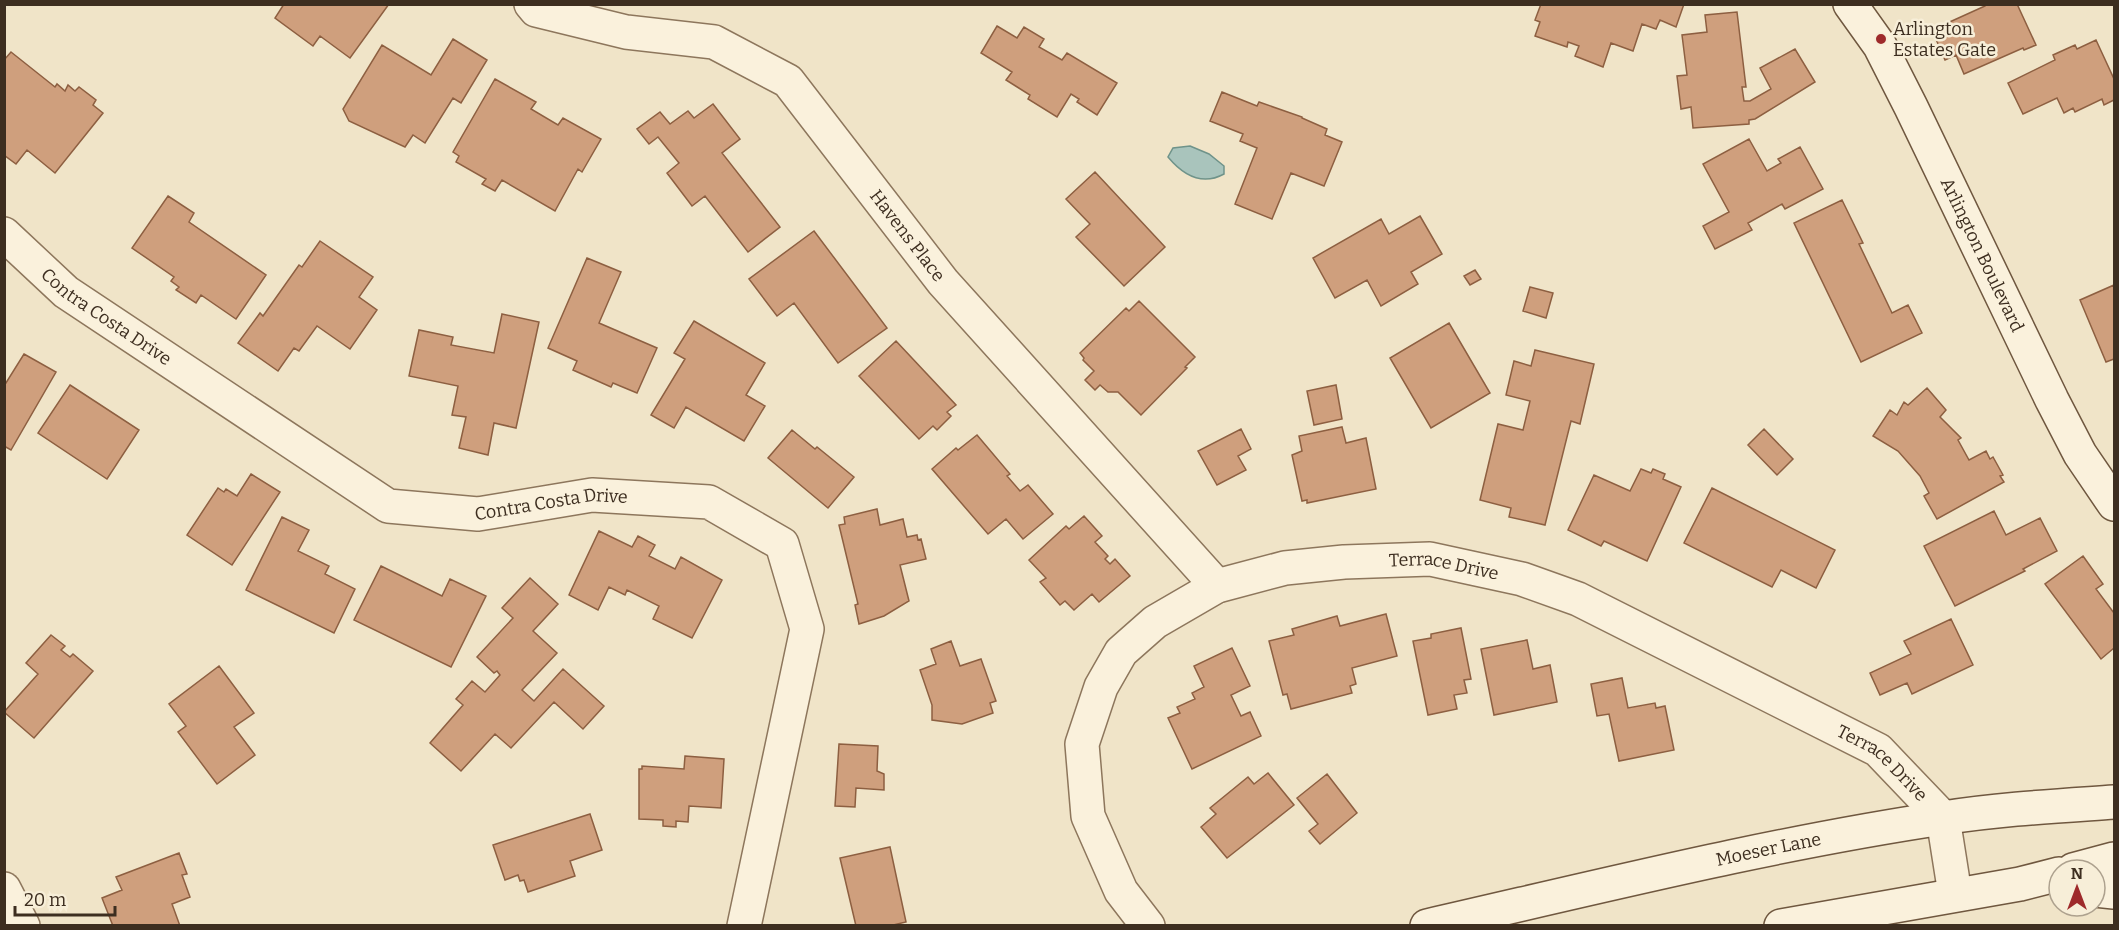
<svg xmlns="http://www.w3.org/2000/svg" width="2119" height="930" font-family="Bitter,serif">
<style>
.water{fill:#a9c4bc;stroke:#6f938a;stroke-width:1.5}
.building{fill:#cf9f7d;stroke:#8d5f41;stroke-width:1.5}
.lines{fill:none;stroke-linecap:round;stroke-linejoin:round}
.street-casing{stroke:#8d765c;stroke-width:36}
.secondary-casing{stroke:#6f573f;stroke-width:36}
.street{stroke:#faf1dc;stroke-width:33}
.secondary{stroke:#faf1dc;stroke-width:33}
.poi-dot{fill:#9e2a2b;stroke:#f7eed8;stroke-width:2}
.labels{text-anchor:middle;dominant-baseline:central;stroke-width:5;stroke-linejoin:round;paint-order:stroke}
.poi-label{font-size:18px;fill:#3d2e20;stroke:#f7eed8;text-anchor:start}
.street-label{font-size:18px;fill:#3d2e20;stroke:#f7eed8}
</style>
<rect width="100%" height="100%" fill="#f0e4c8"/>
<path class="water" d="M 1190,146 L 1209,154 L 1224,166 L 1224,174 C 1202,186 1183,175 1168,157 L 1173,148 Z"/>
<path class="building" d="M 284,4 L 389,4 L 350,58 L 320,36 L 313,46 L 275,18 Z
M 1541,4 L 1684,4 L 1676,27 L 1660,20 L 1656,29 L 1642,24 L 1633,51 L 1611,43 L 1603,67 L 1575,56 L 1579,46 L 1568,42 L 1567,47 L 1535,36 L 1540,22 L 1535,20 Z
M 1985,4 L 2017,4 L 2036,45 L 2024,50 L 2023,48 L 1964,74 L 1956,55 L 1945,60 L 1932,30 L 1985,6 Z
M 1737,12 L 1746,87 L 1742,87 L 1744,101 L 1750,101 L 1771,89 L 1760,68 L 1795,49 L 1815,82 L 1755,119 L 1749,120 L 1749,124 L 1693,128 L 1691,107 L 1681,109 L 1677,76 L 1687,75 L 1682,35 L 1707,32 L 1705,15 Z
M 997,26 L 1017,38 L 1024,27 L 1044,39 L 1039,47 L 1062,60 L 1067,53 L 1117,83 L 1097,115 L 1077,102 L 1079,99 L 1071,94 L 1057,117 L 1028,99 L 1030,95 L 1006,80 L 1012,72 L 981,53 Z
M 453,39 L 487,60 L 461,103 L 453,98 L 425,143 L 413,135 L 405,147 L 349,121 L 343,109 L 382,45 L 431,75 Z
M 2096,40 L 2114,79 L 2114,100 L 2104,105 L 2102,99 L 2075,112 L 2073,108 L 2064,113 L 2057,98 L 2023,114 L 2008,83 L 2055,60 L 2053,55 L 2075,45 L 2077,49 Z
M 11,52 L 55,87 L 57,84 L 65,91 L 68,85 L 75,91 L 79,87 L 96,100 L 93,105 L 103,113 L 55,173 L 27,150 L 16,164 L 4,155 L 4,60 Z
M 495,79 L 536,102 L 531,109 L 558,125 L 563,118 L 601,139 L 582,172 L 578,169 L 555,211 L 502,180 L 495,191 L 482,184 L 486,179 L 456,162 L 459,156 L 453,152 Z
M 1222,92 L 1257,106 L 1259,102 L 1302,117 L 1302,118 L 1327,129 L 1325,135 L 1342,142 L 1324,186 L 1291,173 L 1272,219 L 1235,204 L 1257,148 L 1240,141 L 1243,134 L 1210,121 Z
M 713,104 L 740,139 L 722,153 L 780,227 L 748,252 L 705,196 L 692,206 L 667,173 L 679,163 L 658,137 L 649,144 L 637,129 L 660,112 L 670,124 L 688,111 L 694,118 Z
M 1749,139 L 1767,171 L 1781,163 L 1778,159 L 1800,147 L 1823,189 L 1785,209 L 1782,204 L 1748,223 L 1752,230 L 1715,249 L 1703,226 L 1729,212 L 1703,164 Z
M 1095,172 L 1165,247 L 1124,286 L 1076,237 L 1090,224 L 1066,199 Z
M 168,196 L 194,213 L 189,222 L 266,275 L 236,319 L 201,295 L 196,303 L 176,290 L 179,287 L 171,281 L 174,277 L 132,248 Z
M 1842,200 L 1863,243 L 1859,244 L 1892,313 L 1908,305 L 1922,333 L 1861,362 L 1794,223 Z
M 1420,216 L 1442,254 L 1411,272 L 1418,284 L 1381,306 L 1367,280 L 1335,298 L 1313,258 L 1381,219 L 1389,234 Z
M 814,231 L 887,328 L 838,363 L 794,303 L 777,316 L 749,279 Z
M 320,241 L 373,277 L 359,297 L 377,310 L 350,349 L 317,326 L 299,351 L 294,348 L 278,371 L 238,343 L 260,313 L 263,316 L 299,265 L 302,267 Z
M 587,258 L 621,272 L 599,323 L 657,348 L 637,393 L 613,383 L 611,387 L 573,370 L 577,361 L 548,348 Z
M 1475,270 L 1481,279 L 1470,285 L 1464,276 Z
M 2114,285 L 2114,359 L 2106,362 L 2080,300 Z
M 1530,287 L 1553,293 L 1546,318 L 1523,311 Z
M 1139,301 L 1195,357 L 1185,367 L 1187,368 L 1141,415 L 1118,392 L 1108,392 L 1100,385 L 1095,390 L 1085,380 L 1094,371 L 1083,360 L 1084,358 L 1080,353 L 1126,308 L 1129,311 Z
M 502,314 L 539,322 L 516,428 L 494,423 L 488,455 L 459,448 L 466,417 L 452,415 L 458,386 L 409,376 L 419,330 L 453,337 L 451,345 L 494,353 Z
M 694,321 L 765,363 L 746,395 L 765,406 L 744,441 L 686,407 L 674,428 L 651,415 L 685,359 L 674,353 Z
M 1449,323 L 1490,393 L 1431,428 L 1390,358 Z
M 896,341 L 956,405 L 947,412 L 951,416 L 937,430 L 933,426 L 919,439 L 859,376 Z
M 1535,350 L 1594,364 L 1580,424 L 1571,421 L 1545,525 L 1509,517 L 1511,508 L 1480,500 L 1498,424 L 1523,430 L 1530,401 L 1506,395 L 1514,361 L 1531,366 Z
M 24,354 L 56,372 L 11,450 L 4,446 L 4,386 Z
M 70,385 L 139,430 L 107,479 L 38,433 Z
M 1336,385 L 1342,419 L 1314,425 L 1307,391 Z
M 1927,388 L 1946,410 L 1940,417 L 1961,438 L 1958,440 L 1969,460 L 1986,451 L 1990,459 L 1993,457 L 2003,475 L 2000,476 L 2004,482 L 1937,519 L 1924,496 L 1929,493 L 1920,476 L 1898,451 L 1873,436 L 1890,410 L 1897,415 L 1904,402 L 1908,405 Z
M 1342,427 L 1346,443 L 1366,438 L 1376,489 L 1307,503 L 1307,500 L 1302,501 L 1292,455 L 1302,451 L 1299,436 Z
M 1241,429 L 1251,449 L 1238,456 L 1246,470 L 1217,485 L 1198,451 Z
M 1764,429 L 1793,459 L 1777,475 L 1748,445 Z
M 792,430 L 815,449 L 817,447 L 854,477 L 828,508 L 768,458 Z
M 977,435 L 1010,474 L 1007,476 L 1020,491 L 1028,485 L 1053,514 L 1023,539 L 1006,519 L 988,534 L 932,469 L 956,448 L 958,450 Z
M 1641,469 L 1651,473 L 1653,469 L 1665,474 L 1663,479 L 1681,487 L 1647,561 L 1604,541 L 1601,546 L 1568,530 L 1594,475 L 1630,491 Z
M 251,474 L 280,492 L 232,565 L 187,535 L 218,488 L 224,492 L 226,489 L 237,496 Z
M 1712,488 L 1835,550 L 1816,588 L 1781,570 L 1772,587 L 1684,543 Z
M 877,509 L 880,525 L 903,519 L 907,537 L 917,535 L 918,540 L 921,539 L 926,559 L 900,565 L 909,601 L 884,616 L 859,624 L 855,605 L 858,604 L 839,525 L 845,524 L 844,517 Z
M 1994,511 L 2006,535 L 2040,518 L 2057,551 L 2023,569 L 2025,571 L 1955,606 L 1924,546 Z
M 1084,516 L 1102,536 L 1095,542 L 1108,556 L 1105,559 L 1110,564 L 1115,559 L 1130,576 L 1099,602 L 1092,594 L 1074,610 L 1065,601 L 1060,605 L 1040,582 L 1046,578 L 1029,560 L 1066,526 L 1069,529 Z
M 282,517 L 309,530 L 298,551 L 329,566 L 325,574 L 355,589 L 334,633 L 246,590 Z
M 599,531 L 632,547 L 638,536 L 655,545 L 649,556 L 675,569 L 681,557 L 722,580 L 692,638 L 653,619 L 659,606 L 627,590 L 625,595 L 609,587 L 598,610 L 569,595 Z
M 2083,556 L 2103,584 L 2096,589 L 2114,613 L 2114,648 L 2101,659 L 2045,584 Z
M 381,566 L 442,596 L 450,579 L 486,596 L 451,667 L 354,620 Z
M 530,578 L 558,604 L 533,631 L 557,653 L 522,690 L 534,701 L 563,669 L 604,706 L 583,729 L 554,702 L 511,748 L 495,734 L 461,771 L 430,743 L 463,705 L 456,699 L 472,681 L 485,692 L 500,675 L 497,671 L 494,673 L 477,657 L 513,618 L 502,608 Z
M 1386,614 L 1397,656 L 1352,668 L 1356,684 L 1350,686 L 1352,693 L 1291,709 L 1287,694 L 1283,695 L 1269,641 L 1294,635 L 1292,629 L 1337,616 L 1340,626 Z
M 1951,619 L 1973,665 L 1912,694 L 1907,683 L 1880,695 L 1870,673 L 1911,654 L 1904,641 Z
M 1461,628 L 1471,679 L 1464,680 L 1467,693 L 1454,695 L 1457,709 L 1428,715 L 1413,641 L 1431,638 L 1431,634 Z
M 51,635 L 65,646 L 61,650 L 70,657 L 73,654 L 93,671 L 34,738 L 4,712 L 38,674 L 26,663 Z
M 1527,640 L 1533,669 L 1550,665 L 1557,702 L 1494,715 L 1481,649 Z
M 951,641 L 960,666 L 981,659 L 996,701 L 990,703 L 993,713 L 962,724 L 932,720 L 932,705 L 920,670 L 936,664 L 931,649 Z
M 1232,648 L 1250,686 L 1231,695 L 1241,716 L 1250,712 L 1261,736 L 1192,769 L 1168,718 L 1180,713 L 1177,707 L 1195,699 L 1192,693 L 1204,687 L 1194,666 Z
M 219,666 L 254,713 L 234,727 L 255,755 L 217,784 L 178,732 L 186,726 L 169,704 Z
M 1622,678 L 1628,708 L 1655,703 L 1656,708 L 1665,706 L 1674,750 L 1619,761 L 1609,714 L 1597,716 L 1591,684 Z
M 839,744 L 878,746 L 877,771 L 884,774 L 884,790 L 856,788 L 855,807 L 835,806 Z
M 685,756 L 724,759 L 721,808 L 689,806 L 688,822 L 676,821 L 676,827 L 663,826 L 663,820 L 639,819 L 639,769 L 642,769 L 642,766 L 684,769 Z
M 1268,773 L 1294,805 L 1227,858 L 1201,827 L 1216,814 L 1210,808 L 1248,777 L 1254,784 Z
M 1327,774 L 1357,813 L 1320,844 L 1309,831 L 1318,824 L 1297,798 Z
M 590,814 L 602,850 L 570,861 L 575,876 L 528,892 L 524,880 L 520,881 L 518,875 L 505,880 L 493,845 Z
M 890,847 L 906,922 L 889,926 L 856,926 L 840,858 Z
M 179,853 L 187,874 L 182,875 L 190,897 L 172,904 L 180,926 L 113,926 L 102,898 L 122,890 L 116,877 Z"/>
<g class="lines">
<g class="street-casing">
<g id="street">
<path id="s1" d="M 531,4 L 536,10 L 626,32 L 714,42 L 788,81 L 943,282 L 1217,586"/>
<path id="s2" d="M 4,234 L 66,292 L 388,506 L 478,514 L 592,495 L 709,502 L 782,544 L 807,629 L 744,926"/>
<path d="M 4,889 L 23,926"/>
<path id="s3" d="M 1148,926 L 1121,891 L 1088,816 L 1082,744 L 1101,687 L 1121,652 L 1155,622 L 1217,586 L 1285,568 L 1344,562 L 1430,559 L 1522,579 L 1578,599 L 1878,750 L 1943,818 L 1955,894"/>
</g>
</g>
<g class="secondary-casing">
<g id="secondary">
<path id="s4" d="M 1850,4 L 1880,46 L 1911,107 L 2052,400 L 2080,454 L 2114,504"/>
<path d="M 2073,870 L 2114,859"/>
<path d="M 2095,890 L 2114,892"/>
<path id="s5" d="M 1427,926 C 1598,887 1769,844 1943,818 C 2000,809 2057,806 2114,802"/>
<path d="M 1781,926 L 2020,884 L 2059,874"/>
</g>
</g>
<use href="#street" class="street"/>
<use href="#secondary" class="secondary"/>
</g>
<circle class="poi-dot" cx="1881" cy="39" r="6"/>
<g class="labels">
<g class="poi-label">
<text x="1893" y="29">Arlington<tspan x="1893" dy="21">Estates Gate</tspan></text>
</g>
<g class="street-label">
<text stroke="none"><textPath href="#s1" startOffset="468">Havens Place</textPath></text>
<text stroke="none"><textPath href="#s4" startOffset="284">Arlington Boulevard</textPath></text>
<text stroke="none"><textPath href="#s2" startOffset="132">Contra Costa Drive</textPath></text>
<text stroke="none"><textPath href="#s2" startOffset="636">Contra Costa Drive</textPath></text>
<text stroke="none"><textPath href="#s3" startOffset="646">Terrace Drive</textPath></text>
<text stroke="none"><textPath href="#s3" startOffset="1132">Terrace Drive</textPath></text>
<text stroke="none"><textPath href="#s5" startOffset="350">Moeser Lane</textPath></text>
</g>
</g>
<rect width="2119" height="930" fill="none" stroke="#3d2e20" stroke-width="12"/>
<g transform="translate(2077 888)"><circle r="28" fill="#f7eed8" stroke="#ada18e" stroke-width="1.5"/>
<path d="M0-4.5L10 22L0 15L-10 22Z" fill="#9e2a2b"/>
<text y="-9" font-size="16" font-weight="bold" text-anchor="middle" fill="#3d2e20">N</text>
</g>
<path d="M15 906v9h100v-9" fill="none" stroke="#3d2e20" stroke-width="3"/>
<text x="24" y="906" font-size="18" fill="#3d2e20" stroke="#f7eed8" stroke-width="4.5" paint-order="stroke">20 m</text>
</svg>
